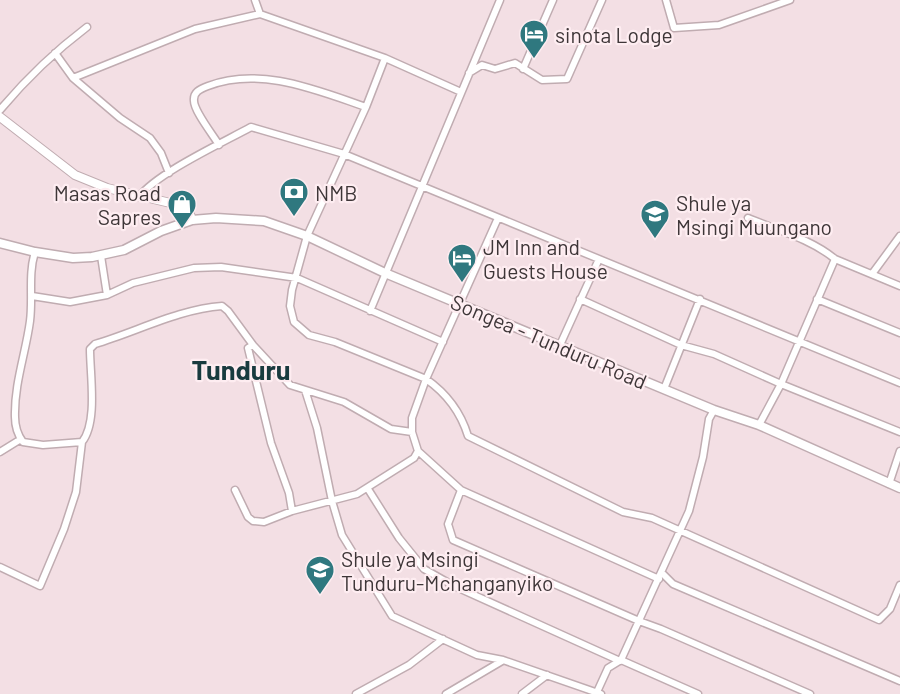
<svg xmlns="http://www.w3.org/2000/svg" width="900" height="694" font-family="Barlow,sans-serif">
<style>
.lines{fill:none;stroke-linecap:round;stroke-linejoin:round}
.minor-casing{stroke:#c0acb1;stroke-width:9}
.major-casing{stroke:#c0acb1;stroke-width:10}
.highway-casing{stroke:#c0acb1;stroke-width:11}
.minor{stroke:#fff;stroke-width:6}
.major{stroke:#fff;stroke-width:8}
.highway{stroke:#fff;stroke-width:8}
.labels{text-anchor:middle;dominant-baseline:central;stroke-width:4.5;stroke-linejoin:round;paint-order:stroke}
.poi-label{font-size:21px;fill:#3e3638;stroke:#feedf1;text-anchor:start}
.street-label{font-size:21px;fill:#3e3638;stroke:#feedf1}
.district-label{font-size:27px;font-weight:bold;fill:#193b3f;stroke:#feedf1}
</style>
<rect width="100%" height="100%" fill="#f3dfe4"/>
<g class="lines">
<g class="minor-casing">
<path id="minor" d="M 255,0 L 260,14 L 385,58 L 461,92
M 666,0 L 674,28 L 719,25 L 790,0
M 55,53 L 73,78 L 120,118 L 150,138 L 161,153 L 169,173
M 385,58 L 366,107 L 307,236 L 292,290 L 290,306 L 294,322 L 309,335 L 335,342 L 426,379 C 446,393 461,413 468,436 L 623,512 L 652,518 L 879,620 L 890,609 L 900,585
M 523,69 L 553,0
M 469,73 L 482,65 L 495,69 L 515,63 L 542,80 L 567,79 L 602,0
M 73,78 L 195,29 L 260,14
M 0,110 C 26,79 54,52 87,27
M 219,145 C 213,135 194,111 194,101 C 193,92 200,89 208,86 C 260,66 316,90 366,107
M 139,197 C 157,173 222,143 251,127 L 344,154 L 900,383
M 748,218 C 777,230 811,239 835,259 L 900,286
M 35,252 C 28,274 33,298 30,321 C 26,352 14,384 15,417 C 15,427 17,434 23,442 L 43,445 L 82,442 C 98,422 90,375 90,349 L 95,344 C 136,332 179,309 222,306 L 228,311 L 253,345 L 290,385 L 344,402 L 391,429 L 412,432
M 101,256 L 107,295
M 872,274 L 900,236
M 32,296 L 70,302 L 107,295 L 133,283 L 194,268 L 221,267 L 297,278 L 443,342
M 580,299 L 681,345 L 714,354 L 781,384 L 900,432
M 817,299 L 900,333
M 370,311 L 500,0
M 253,345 L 248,348 L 271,443 L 289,493 L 292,511
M 560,345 L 599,259
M 664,389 L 700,299
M 305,390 L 317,428 L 332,501 L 342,535 L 392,616 L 477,655 L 503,660 L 601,694
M 759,425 L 781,384 L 835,259
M 418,451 L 461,490 L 659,579
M 0,452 L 21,439
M 889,484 L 900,451
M 368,489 L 399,538 L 424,569 L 454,586 L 620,661
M 235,490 L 248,517 L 253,521 L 264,522 L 292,511 L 357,494 L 414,458 L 418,451 L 412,432 L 412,418 L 426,379 L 498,218
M 461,490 L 448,524 L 453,540 L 639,621 L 661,629 L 810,694
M 0,567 L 40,586 L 64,529 L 76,492 L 82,442
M 662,573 L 673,584 L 900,681
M 621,660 L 698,694
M 597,692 L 608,668 L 621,660 L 689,511 L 703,457 L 709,419 L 714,410
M 356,694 L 409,665 L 443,639
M 446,694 L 502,661
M 522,694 L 547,675"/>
</g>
<g class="major-casing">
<path id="major" d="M 0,117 L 75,175 L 107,188 L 183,206 L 189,211 L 192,220"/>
</g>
<g class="highway-casing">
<path id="highway" d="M 0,243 L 35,252 L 73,258 L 92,257 L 124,250 L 161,231 L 192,220 L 216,218 L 264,221 L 307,236 L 385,273 L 714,410 L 759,425 L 900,488"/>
</g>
<use href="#minor" class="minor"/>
<use href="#major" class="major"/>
<use href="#highway" class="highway"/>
</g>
<defs>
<g id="hotel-pin" transform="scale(1.5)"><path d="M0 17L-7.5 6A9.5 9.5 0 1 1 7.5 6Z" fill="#2f787f" stroke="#feedf1"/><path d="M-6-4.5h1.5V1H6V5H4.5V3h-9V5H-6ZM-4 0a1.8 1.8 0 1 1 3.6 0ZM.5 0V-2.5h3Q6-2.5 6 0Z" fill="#fff"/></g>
<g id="bank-pin" transform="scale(1.5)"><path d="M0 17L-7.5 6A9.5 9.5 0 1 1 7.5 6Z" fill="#2f787f" stroke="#feedf1"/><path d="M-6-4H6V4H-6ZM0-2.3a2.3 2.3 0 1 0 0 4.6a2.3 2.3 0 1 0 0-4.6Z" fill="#fff"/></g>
<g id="shop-pin" transform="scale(1.5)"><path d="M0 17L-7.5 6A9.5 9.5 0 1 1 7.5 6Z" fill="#2f787f" stroke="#feedf1"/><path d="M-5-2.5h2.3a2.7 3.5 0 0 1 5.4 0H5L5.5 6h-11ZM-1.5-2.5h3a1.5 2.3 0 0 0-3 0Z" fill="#fff"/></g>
<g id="school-pin" transform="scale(1.5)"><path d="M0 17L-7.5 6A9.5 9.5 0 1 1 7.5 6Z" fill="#2f787f" stroke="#feedf1"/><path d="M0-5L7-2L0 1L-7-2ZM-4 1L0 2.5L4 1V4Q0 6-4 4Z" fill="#fff"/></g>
</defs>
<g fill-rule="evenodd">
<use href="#hotel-pin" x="534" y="34"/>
<use href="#bank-pin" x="294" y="192"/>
<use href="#shop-pin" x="182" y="204"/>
<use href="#school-pin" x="655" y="214"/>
<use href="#hotel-pin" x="462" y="258"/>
<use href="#school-pin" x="320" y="570"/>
</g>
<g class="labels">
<g class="poi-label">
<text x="555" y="34">sinota Lodge</text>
<text x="161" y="192" text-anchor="end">Masas Road<tspan x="161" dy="24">Sapres</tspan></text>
<text x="315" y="192">NMB</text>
<text x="676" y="202">Shule ya<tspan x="676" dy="24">Msingi Muungano</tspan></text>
<text x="483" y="246">JM Inn and<tspan x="483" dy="24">Guests House</tspan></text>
<text x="341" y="558">Shule ya Msingi<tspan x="341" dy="24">Tunduru-Mchanganyiko</tspan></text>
</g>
<g class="street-label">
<text transform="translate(549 341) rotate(23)">Songea - Tunduru Road</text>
</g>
<g class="district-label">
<text x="241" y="369">Tunduru</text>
</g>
</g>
</svg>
